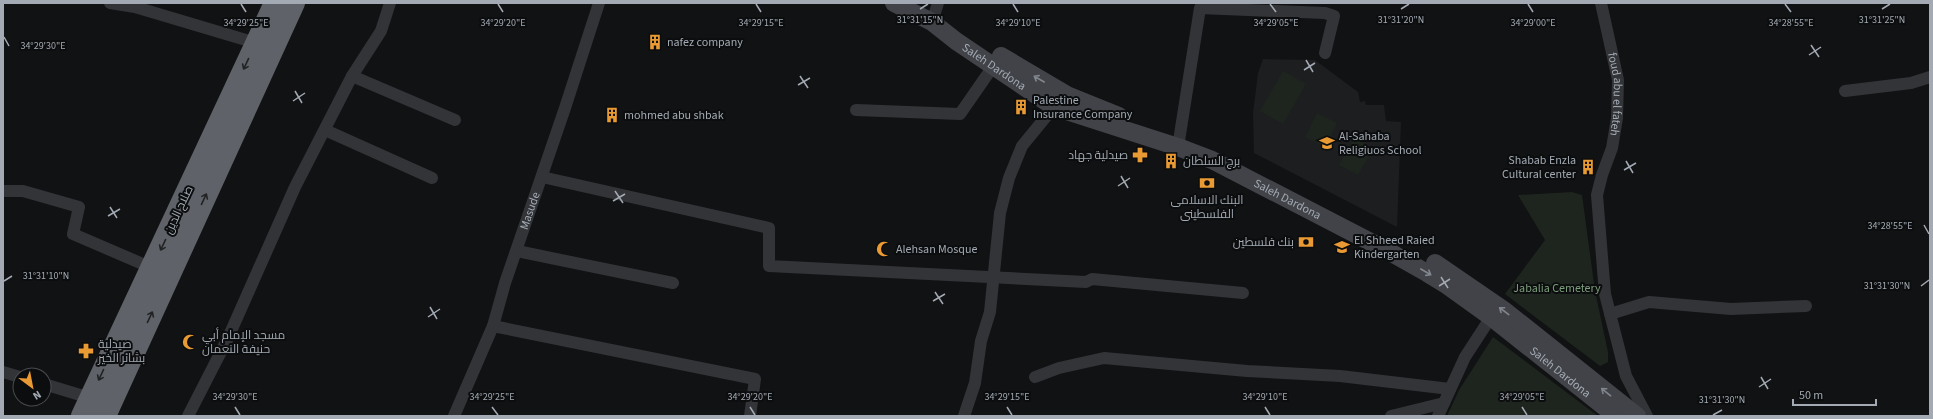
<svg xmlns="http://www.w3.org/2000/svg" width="1933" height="419" font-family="'Source Sans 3',Cairo,sans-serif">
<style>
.built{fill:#1d1e20}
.green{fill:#1e251e}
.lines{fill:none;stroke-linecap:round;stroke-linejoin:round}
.street{stroke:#333438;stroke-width:12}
.secondary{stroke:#414348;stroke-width:18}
.highway{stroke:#5f6268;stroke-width:22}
.oneway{stroke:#212224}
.oneway2{stroke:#81868e}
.ticks{fill:none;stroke:#a3aab3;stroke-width:1.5}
.labels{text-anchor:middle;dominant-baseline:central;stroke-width:4;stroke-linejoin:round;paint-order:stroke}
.poi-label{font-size:12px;fill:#a3aab3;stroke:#0c0d0e;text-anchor:start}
.street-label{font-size:12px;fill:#a3aab3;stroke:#0c0d0e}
.park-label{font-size:12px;fill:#7c9d7b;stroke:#0c0d0e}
.ticks-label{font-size:10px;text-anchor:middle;fill:#a3aab3;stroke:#0c0d0e;stroke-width:4;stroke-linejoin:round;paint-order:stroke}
</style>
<rect width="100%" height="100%" fill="#111213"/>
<path class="built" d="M 1263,59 L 1315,60 L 1358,92 L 1360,102 L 1365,101 L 1366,105 L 1384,105 L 1386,121 L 1401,122 L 1397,227 L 1254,153 L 1253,113 L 1258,73 Z"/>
<path class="green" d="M 1283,71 L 1306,84 L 1283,124 L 1260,111 Z
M 1317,113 L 1337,123 L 1325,147 L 1305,137 Z
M 1354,138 L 1373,148 L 1358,175 L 1339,165 Z
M 1572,192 L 1582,195 L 1595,291 L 1608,352 L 1608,362 L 1600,366 L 1505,294 L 1545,240 L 1518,195 Z
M 1493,337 L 1598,416 L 1447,416 L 1459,390 Z"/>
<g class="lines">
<g class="street">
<path d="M 110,3 L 135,7 L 256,43"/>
<path id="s1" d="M 1601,3 L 1618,80 L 1617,118 L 1612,148 L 1602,175 L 1597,195 L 1605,294 L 1626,376 L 1647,416"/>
<path d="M 932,22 L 938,3"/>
<path d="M 352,76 L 455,120"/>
<path d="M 1845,91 L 1911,83 L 1930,77"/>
<path d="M 856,110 L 960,114 L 994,65"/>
<path d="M 325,130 L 432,178"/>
<path d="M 1178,147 L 1200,8 L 1325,13 L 1334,16 L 1325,53"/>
<path d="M 542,177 L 769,228 L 769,266 L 1086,282 L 1092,279 L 1243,293"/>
<path d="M 3,191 L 23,191 L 79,207 L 73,234 L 152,268"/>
<path d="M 517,251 L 673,283"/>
<path d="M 1610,314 L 1649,302 L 1731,309 L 1806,306"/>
<path d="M 493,326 L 755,379 L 750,416"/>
<path d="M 3,372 L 20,377"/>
<path d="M 1035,377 L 1059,368 L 1104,358 L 1247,371 L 1340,376 L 1450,389"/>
<path d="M 44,384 L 90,398"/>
<path d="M 188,416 L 228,338 L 295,187 L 352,76 L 381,31 L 390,3"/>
<path id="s2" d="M 454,416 L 493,326 L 505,283 L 565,108 L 599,3"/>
<path d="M 964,416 L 975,383 L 981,341 L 990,312 L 1000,213 L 1009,178 L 1022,146 L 1054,107"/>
<path d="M 1391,416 L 1444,403"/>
<path d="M 1438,416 L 1465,357 L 1491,317"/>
</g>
<g class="secondary">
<path id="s3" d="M 894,3 L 932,22 L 956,41 L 1054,107 L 1178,147 L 1212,160 L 1388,251 L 1427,273 L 1445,284 L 1491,317 L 1616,416"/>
<path d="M 1001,56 L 1067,95 L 1119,116"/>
<path d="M 1435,263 L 1505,311 L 1637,416"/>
</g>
<path class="highway" d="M 82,416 L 275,3
M 105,416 L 294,3"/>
</g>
<defs><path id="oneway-shaft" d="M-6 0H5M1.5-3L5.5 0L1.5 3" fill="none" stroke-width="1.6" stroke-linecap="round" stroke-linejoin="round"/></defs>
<g class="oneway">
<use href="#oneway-shaft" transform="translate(246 64) rotate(115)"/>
<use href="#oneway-shaft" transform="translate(204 199) rotate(-65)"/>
<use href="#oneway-shaft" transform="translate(163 245) rotate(115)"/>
<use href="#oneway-shaft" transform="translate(150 317) rotate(-65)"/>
<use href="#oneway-shaft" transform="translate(101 375) rotate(115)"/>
</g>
<g class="oneway2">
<use href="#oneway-shaft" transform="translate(1039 79) rotate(-150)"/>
<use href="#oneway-shaft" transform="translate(1426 272) rotate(30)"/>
<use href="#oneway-shaft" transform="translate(1504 311) rotate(-143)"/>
<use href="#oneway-shaft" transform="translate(1606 392) rotate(-141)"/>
</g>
<path class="ticks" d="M 241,4 L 246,12M 498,4 L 503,12M 756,4 L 761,12M 1013,4 L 1018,12M 1270,4 L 1276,12M 1528,4 L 1533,12M 1785,4 L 1791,12M 920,9 L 928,4M 1401,9 L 1409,4M 1882,9 L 1890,4M 4,37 L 9,46M 1811,45 L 1819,57M 1809,55 L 1821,47M 1306,60 L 1313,72M 1304,70 L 1315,63M 800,76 L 808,88M 798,85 L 810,78M 295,91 L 302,103M 293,101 L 305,93M 1626,161 L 1633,173M 1624,170 L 1636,163M 1121,176 L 1128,188M 1118,186 L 1130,178M 615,191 L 623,203M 613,201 L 625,194M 110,207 L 117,218M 108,216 L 120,209M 1924,225 L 1929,234M 1441,277 L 1448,288M 4,281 L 12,276M 1439,286 L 1450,279M 1921,286 L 1929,280M 935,292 L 943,304M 933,301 L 945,294M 430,307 L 437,319M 428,317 L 440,309M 1761,377 L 1768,389M 1759,387 L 1771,379M 235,407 L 240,415M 492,407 L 498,415M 750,407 L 755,415M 1007,407 L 1012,415M 1265,407 L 1270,415M 1522,407 L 1527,415M 1713,415 L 1722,410"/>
<defs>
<g id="building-bare" transform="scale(1.2)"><path d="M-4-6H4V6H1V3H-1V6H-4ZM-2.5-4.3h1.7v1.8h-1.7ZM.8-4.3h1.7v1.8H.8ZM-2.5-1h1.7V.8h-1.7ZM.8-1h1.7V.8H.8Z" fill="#e99a33" stroke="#0c0d0e" stroke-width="2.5" paint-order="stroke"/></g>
<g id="school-bare" transform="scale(1.2)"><path d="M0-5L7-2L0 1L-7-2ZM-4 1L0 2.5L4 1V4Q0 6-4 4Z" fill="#e99a33" stroke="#0c0d0e" stroke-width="2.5" paint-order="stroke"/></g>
<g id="pharmacy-bare" transform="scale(1.2)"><path d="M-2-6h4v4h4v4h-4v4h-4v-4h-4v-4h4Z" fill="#e99a33" stroke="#0c0d0e" stroke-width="2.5" paint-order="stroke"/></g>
<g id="bank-bare" transform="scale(1.2)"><path d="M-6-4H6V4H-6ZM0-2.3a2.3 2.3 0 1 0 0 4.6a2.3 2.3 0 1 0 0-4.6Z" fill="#e99a33" stroke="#0c0d0e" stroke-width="2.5" paint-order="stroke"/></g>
<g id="mosque-bare" transform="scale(1.2)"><path d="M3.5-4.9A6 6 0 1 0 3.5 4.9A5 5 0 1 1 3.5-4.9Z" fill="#e99a33" stroke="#0c0d0e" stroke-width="2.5" paint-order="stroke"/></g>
</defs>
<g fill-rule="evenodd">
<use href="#building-bare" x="655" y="42"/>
<use href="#building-bare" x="1021" y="107"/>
<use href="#building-bare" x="612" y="115"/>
<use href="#school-bare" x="1327" y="143"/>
<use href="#pharmacy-bare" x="1140" y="155"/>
<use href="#building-bare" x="1171" y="161"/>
<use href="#building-bare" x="1588" y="167"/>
<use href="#bank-bare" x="1207" y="183"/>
<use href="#bank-bare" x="1306" y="242"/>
<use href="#school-bare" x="1342" y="247"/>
<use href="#mosque-bare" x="884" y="249"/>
<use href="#mosque-bare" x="190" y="342"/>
<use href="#pharmacy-bare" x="86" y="351"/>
</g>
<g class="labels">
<g class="poi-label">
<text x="667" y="42">nafez company</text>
<text x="1033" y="100">Palestine<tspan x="1033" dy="14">Insurance Company</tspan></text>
<text x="624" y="115">mohmed abu shbak</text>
<text x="1339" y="136">Al-Sahaba<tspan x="1339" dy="14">Religiuos School</tspan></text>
<text x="1128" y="155" text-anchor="end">صيدلية جهاد</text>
<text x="1576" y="160" text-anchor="end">Shabab Enzla<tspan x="1576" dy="14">Cultural center</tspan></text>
<text x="1183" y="161">برج السلطان</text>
<text x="1207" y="200" text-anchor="middle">البنك الاسلامى<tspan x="1207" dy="14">الفلسطينى</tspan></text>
<text x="1354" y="240">El Shheed Raied<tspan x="1354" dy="14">Kindergarten</tspan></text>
<text x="1294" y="242" text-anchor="end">بنك فلسطين</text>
<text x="896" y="249">Alehsan Mosque</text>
<text x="202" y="335">مسجد الإمام أبي<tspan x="202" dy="14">حنيفة النعمان</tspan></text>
<text x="98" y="344">صيدلية<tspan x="98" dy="14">بشائر الخير</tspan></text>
</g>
<g class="street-label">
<text stroke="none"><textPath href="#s3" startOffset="119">Saleh Dardona</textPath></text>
<text stroke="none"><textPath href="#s1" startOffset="93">foud abu el fateh</textPath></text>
<text stroke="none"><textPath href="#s3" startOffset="443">Saleh Dardona</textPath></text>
<text transform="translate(179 210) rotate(-65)">صلاح الدين</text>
<text stroke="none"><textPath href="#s2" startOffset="219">Masude</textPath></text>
<text stroke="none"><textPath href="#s3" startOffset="767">Saleh Dardona</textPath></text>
</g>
<g class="park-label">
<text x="1557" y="288">Jabalia Cemetery</text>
</g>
</g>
<g class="ticks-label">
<text x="1882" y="23">31°31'25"N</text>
<text x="920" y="23">31°31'15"N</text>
<text x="1401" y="23">31°31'20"N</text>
<text x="761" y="26">34°29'15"E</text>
<text x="1018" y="26">34°29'10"E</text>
<text x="246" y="26">34°29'25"E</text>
<text x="503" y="26">34°29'20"E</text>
<text x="1276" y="26">34°29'05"E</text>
<text x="1533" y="26">34°29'00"E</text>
<text x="1791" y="26">34°28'55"E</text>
<text x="43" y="49">34°29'30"E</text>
<text x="1890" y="229">34°28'55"E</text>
<text x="46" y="279">31°31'10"N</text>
<text x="1887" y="289">31°31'30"N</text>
<text x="235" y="400">34°29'30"E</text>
<text x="492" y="400">34°29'25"E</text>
<text x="750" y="400">34°29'20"E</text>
<text x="1007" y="400">34°29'15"E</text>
<text x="1265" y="400">34°29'10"E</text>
<text x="1522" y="400">34°29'05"E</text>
<text x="1722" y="403">31°31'30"N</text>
</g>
<rect width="1933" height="419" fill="none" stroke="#a3aab3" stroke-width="8"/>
<g transform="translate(32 387) rotate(148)"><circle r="19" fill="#0c0d0e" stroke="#484c50"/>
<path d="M0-3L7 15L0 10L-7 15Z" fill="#e99a33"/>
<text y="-6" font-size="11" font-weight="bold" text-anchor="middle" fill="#a3aab3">N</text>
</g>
<path d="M1793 399v6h83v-6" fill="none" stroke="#a3aab3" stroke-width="2"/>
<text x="1799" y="399" font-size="12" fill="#a3aab3" stroke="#0c0d0e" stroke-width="3" paint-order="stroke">50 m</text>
</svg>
